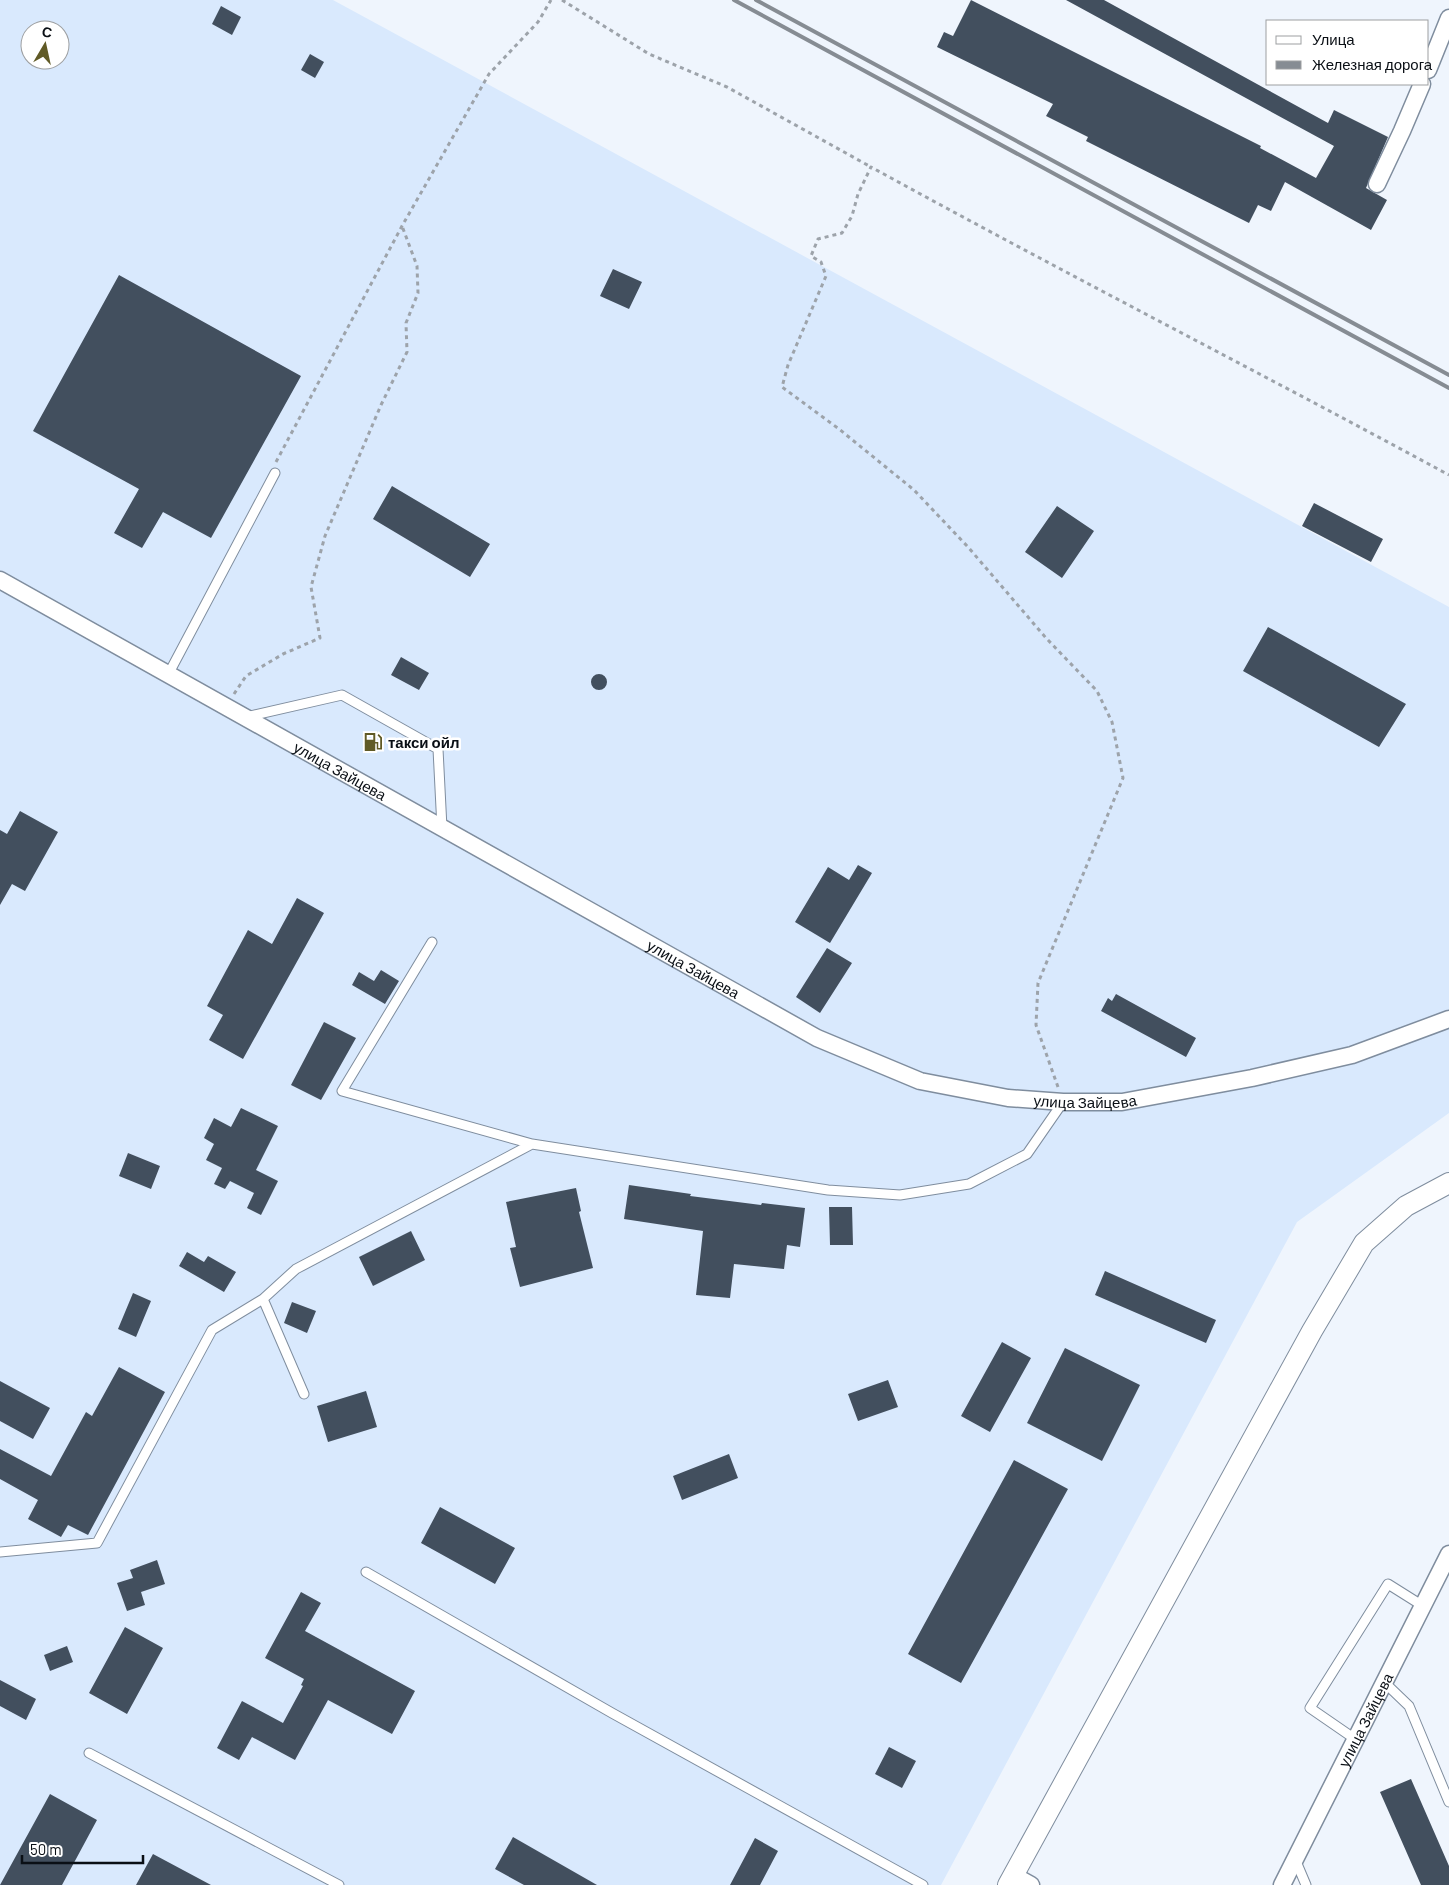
<svg xmlns="http://www.w3.org/2000/svg" width="1449" height="1885" font-family="Barlow,sans-serif">
<style>
.built{fill:#d9e9fd;fill-rule:evenodd}
.building{fill:#424f5e}
.lines{fill:none;stroke-linecap:round;stroke-linejoin:round}
.service-casing{stroke:#7f8d9e;stroke-width:11}
.minor-casing{stroke:#7f8d9e;stroke-width:19}
.tertiary-casing{stroke:#7f8d9e;stroke-width:22}
.path{stroke:#9da3aa;stroke-width:3;stroke-dasharray:4 4;stroke-linecap:butt}
.service{stroke:#fff;stroke-width:9}
.minor{stroke:#fff;stroke-width:16}
.tertiary{stroke:#fff;stroke-width:20}
.rail{stroke:#868c93;stroke-width:4}
.labels{text-anchor:middle;dominant-baseline:central;stroke-width:5;stroke-linejoin:round;paint-order:stroke}
.poi-label{font-size:15px;font-weight:bold;fill:#0a0f15;stroke:#fff;text-anchor:start}
.street-label{font-size:15px;fill:#0a0f15;stroke:#fff}
</style>
<rect width="100%" height="100%" fill="#eff5fd"/>
<path class="built" d="M 0,0 L 333,0 L 1449,607 L 1449,1113 L 1297,1222 L 941,1885 L 0,1885 ZM 30,30 L 60,30 L 60,60 L 30,60 Z"/>
<path class="building" d="M 971,0 L 1261,146 L 1260,148 L 1316,178 L 1334,146 L 1066,0 L 1104,0 L 1328,123 L 1334,110 L 1388,137 L 1366,188 L 1387,200 L 1371,230 L 1285,182 L 1271,211 L 1258,205 L 1249,223 L 1086,141 L 1088,137 L 1046,116 L 1053,104 L 937,47 L 944,32 L 953,36 Z
M 221,6 L 241,17 L 232,35 L 212,24 Z
M 310,54 L 324,62 L 315,78 L 301,70 Z
M 613,269 L 642,282 L 629,309 L 600,296 Z
M 119,275 L 301,376 L 211,538 L 163,512 L 142,548 L 114,533 L 139,489 L 33,431 Z
M 392,486 L 490,544 L 470,577 L 373,519 Z
M 1314,503 L 1383,539 L 1371,562 L 1302,526 Z
M 1057,506 L 1094,531 L 1062,578 L 1025,552 Z
M 1268,627 L 1406,704 L 1379,747 L 1243,671 Z
M 401,657 L 429,673 L 419,690 L 391,675 Z
M591 682a8 8 0 1 1 16 0a8 8 0 1 1-16 0Z
M 20,811 L 58,832 L 25,891 L 12,884 L 0,905 L 0,830 L 7,834 Z
M 858,865 L 872,873 L 830,943 L 795,922 L 828,867 L 849,880 Z
M 297,898 L 324,913 L 243,1059 L 209,1040 L 223,1015 L 207,1006 L 248,930 L 272,944 Z
M 827,948 L 852,963 L 820,1013 L 796,997 Z
M 381,970 L 399,981 L 385,1004 L 352,985 L 359,972 L 374,981 Z
M 1116,994 L 1196,1038 L 1186,1057 L 1101,1011 L 1108,998 L 1112,1001 Z
M 324,1022 L 356,1038 L 321,1100 L 291,1085 Z
M 241,1108 L 278,1126 L 256,1170 L 278,1181 L 261,1215 L 247,1208 L 254,1193 L 230,1181 L 225,1189 L 214,1184 L 222,1168 L 206,1160 L 214,1144 L 204,1138 L 214,1118 L 231,1127 Z
M 128,1153 L 160,1166 L 151,1189 L 119,1176 Z
M 629,1185 L 691,1194 L 690,1196 L 761,1205 L 762,1203 L 805,1208 L 800,1247 L 787,1245 L 784,1269 L 734,1264 L 730,1298 L 696,1295 L 703,1231 L 624,1219 Z
M 576,1188 L 581,1211 L 579,1212 L 593,1268 L 520,1287 L 510,1248 L 516,1247 L 506,1202 Z
M 829,1207 L 852,1207 L 853,1245 L 830,1245 Z
M 411,1231 L 425,1260 L 373,1286 L 359,1257 Z
M 187,1252 L 204,1262 L 208,1256 L 236,1272 L 224,1292 L 179,1266 Z
M 1105,1271 L 1216,1320 L 1206,1343 L 1095,1295 Z
M 133,1293 L 151,1301 L 136,1337 L 118,1329 Z
M 292,1302 L 316,1311 L 307,1333 L 284,1323 Z
M 1002,1342 L 1031,1358 L 990,1432 L 961,1416 Z
M 1065,1348 L 1140,1385 L 1102,1461 L 1027,1423 Z
M 119,1367 L 165,1392 L 88,1535 L 68,1525 L 61,1537 L 28,1519 L 38,1500 L 0,1479 L 0,1449 L 51,1476 L 86,1412 L 92,1416 Z
M 888,1380 L 898,1407 L 858,1421 L 848,1394 Z
M 0,1381 L 50,1408 L 33,1439 L 0,1421 Z
M 366,1391 L 377,1427 L 328,1442 L 317,1406 Z
M 729,1454 L 738,1478 L 682,1500 L 673,1476 Z
M 1014,1460 L 1068,1489 L 961,1683 L 908,1654 Z
M 440,1507 L 515,1548 L 495,1584 L 421,1543 Z
M 157,1560 L 165,1584 L 141,1592 L 145,1605 L 127,1611 L 117,1583 L 133,1578 L 130,1570 Z
M 301,1592 L 321,1603 L 305,1631 L 415,1691 L 392,1734 L 328,1700 L 295,1760 L 252,1737 L 239,1760 L 217,1748 L 242,1701 L 283,1723 L 303,1686 L 301,1685 L 304,1679 L 265,1658 Z
M 125,1627 L 163,1648 L 127,1714 L 89,1693 Z
M 67,1646 L 73,1662 L 50,1671 L 44,1655 Z
M 0,1680 L 36,1699 L 26,1720 L 0,1706 Z
M 889,1747 L 916,1761 L 902,1788 L 875,1774 Z
M 1411,1779 L 1449,1866 L 1449,1885 L 1421,1885 L 1380,1792 Z
M 50,1794 L 97,1820 L 62,1885 L 0,1885 Z
M 513,1837 L 597,1885 L 524,1885 L 495,1869 Z
M 755,1838 L 778,1851 L 760,1885 L 730,1885 Z
M 153,1854 L 211,1885 L 136,1885 Z"/>
<g class="lines">
<g class="service-casing">
<path id="service" d="M 169,673 L 275,473
M 246,717 L 342,695 L 438,749 L 442,828
M 432,942 L 342,1091 L 532,1144
M 304,1394 L 263,1299 L 296,1269 L 532,1144 L 828,1190 L 900,1195 L 969,1184 L 1027,1154 L 1063,1102
M 0,1552 L 97,1543 L 212,1330 L 263,1299
M 366,1572 L 612,1713 L 923,1885
M 1384,1682 L 1409,1706 L 1449,1802
M 1355,1739 L 1310,1708 L 1388,1584 L 1423,1606
M 89,1753 L 339,1885
M 1295,1859 L 1306,1885"/>
</g>
<g class="minor-casing">
<g id="minor">
<path d="M 1428,70 L 1449,18"/>
<path d="M 1377,184 L 1402,131 L 1422,84"/>
<path id="s1" d="M 0,580 L 817,1038 L 920,1081 L 1008,1098 L 1063,1102 L 1122,1102 L 1252,1078 L 1352,1055 L 1449,1019"/>
<path d="M 1013,1875 L 1031,1885"/>
<path id="s2" d="M 1282,1885 L 1449,1554"/>
</g>
</g>
<g class="tertiary-casing">
<path id="tertiary" d="M 1008,1885 L 1312,1331 L 1364,1243 L 1406,1206 L 1449,1183"/>
</g>
<path class="path" d="M 562,0 L 649,54 L 727,87 L 871,167
M 276,462 L 402,226 L 489,74 L 538,22 L 551,0
M 234,694 L 246,676 L 283,654 L 320,638 L 311,587 L 325,536 L 381,405 L 407,352 L 406,323 L 418,293 L 417,266 L 402,226
M 1058,1087 L 1036,1025 L 1038,983 L 1123,778 L 1112,722 L 1097,691 L 1046,638 L 968,547 L 914,490 L 839,429 L 782,387 L 788,365 L 826,276 L 821,262 L 811,256 L 818,239 L 842,233 L 852,216 L 858,194 L 871,167 C 1062,272 1257,371 1449,475"/>
<use href="#service" class="service"/>
<use href="#minor" class="minor"/>
<use href="#tertiary" class="tertiary"/>
<path class="rail" d="M 734,0 L 1449,388
M 756,0 L 1449,375"/>
</g>
<defs>
<g id="fuel-bare" transform="scale(1.5)"><path d="M-5.5-6h7V0h2V4h1.3V-2.5L3-4.5l.8-.8L6-3V5H2.5V1h-1V6h-7ZM-4.2-4.7v3.2H.2V-4.7Z" fill="#605a26" stroke="#fff" stroke-width="2.5" paint-order="stroke"/></g>
</defs>
<g fill-rule="evenodd">
<use href="#fuel-bare" x="373" y="742"/>
</g>
<g class="labels">
<g class="poi-label">
<text x="388" y="742">такси ойл</text>
</g>
<g class="street-label">
<text stroke="none"><textPath href="#s1" startOffset="390">улица Зайцева</textPath></text>
<text stroke="none"><textPath href="#s1" startOffset="795">улица Зайцева</textPath></text>
<text stroke="none"><textPath href="#s1" startOffset="1215">улица Зайцева</textPath></text>
<text stroke="none"><textPath href="#s2" startOffset="185">улица Зайцева</textPath></text>
</g>
</g>
<rect x="1266" y="20" width="162" height="65" fill="#ffffff" stroke="#9d9fa1"/>
<rect x="1276" y="36" width="25" height="8" fill="#ffffff" stroke="#9d9fa1"/>
<text x="1312" y="45" font-size="15" fill="#0a0f15">Улица</text>
<rect x="1276" y="61" width="25" height="8" fill="#868c93" stroke="#9d9fa1"/>
<text x="1312" y="70" font-size="15" fill="#0a0f15">Железная дорога</text>
<g transform="translate(45 45) rotate(9)"><circle r="24" fill="#ffffff" stroke="#9d9fa1"/>
<path d="M0-4L9 19L0 12L-9 19Z" fill="#605a26"/>
<text y="-8" font-size="14" font-weight="bold" text-anchor="middle" fill="#0a0f15">С</text>
</g>
<path d="M22 1855v8h121v-8" fill="none" stroke="#0a0f15" stroke-width="2.5"/>
<text x="30" y="1855" font-size="15" fill="#0a0f15" stroke="#ffffff" stroke-width="4" paint-order="stroke">50 m</text>
</svg>
